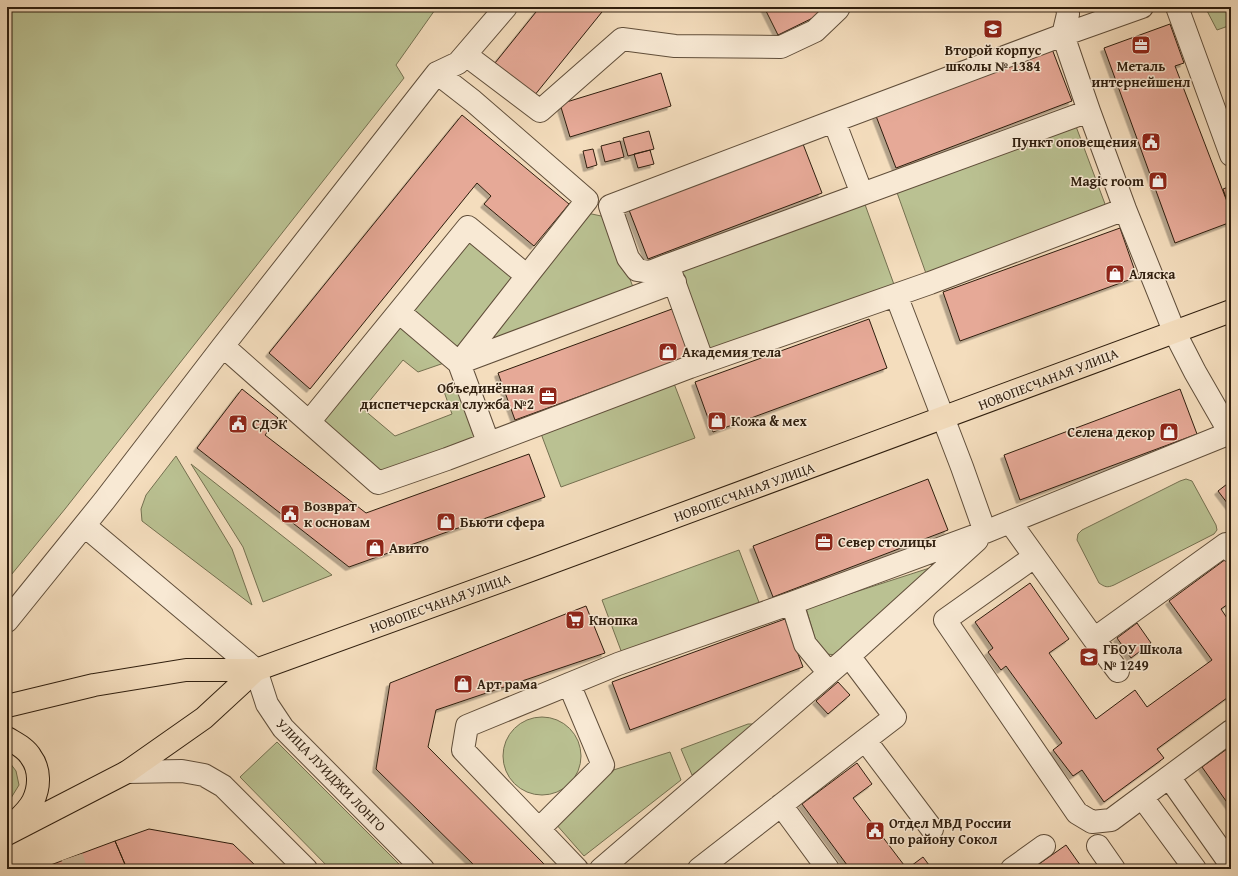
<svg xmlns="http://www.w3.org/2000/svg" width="1238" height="876" font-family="'Gentium Book Plus',serif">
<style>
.green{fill:#bac192;stroke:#747050}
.building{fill:#e6a997;stroke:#2f1e0e;filter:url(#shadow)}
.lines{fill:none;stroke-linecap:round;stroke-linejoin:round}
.minor-tunnel{stroke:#cdb79a;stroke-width:22;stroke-dasharray:22 11;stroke-linecap:butt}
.minor-casing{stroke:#604e3a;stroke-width:24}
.major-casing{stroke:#2f1e0e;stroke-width:24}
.minor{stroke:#f8e9d4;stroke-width:22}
.major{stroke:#f4ddbd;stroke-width:22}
.labels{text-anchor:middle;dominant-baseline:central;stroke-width:3;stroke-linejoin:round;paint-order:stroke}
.poi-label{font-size:14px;font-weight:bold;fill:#2f1e0e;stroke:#f8e9d4;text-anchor:start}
.street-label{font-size:14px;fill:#2f1e0e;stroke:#f8e9d4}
</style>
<defs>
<filter id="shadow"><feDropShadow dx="-3.5" dy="3.5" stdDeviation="0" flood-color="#0004"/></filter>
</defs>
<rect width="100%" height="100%" fill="#f4ddbd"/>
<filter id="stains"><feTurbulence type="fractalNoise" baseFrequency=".005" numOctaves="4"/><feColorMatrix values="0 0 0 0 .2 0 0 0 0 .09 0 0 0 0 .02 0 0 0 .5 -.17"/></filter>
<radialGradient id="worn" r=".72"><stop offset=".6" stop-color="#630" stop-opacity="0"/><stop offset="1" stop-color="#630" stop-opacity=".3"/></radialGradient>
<path class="green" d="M 7,7 L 437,7 L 396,65 L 404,78 L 65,509 L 7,580 Z
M 1205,7 L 1231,7 L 1231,25 L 1217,30 Z
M 1074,121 L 1108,212 L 928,279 L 895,187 Z
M 863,199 L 896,290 L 709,359 L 675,268 Z
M 587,213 L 606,217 L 633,287 L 483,344 Z
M 468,240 L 515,278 L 458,350 L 411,311 Z
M 401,324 L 447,362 L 418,372 L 403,360 L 363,409 L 395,436 L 452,414 L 442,386 L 456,381 L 479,438 L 379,475 L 321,421 Z
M 673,381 L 695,438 L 561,487 L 540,431 Z
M 176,456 L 232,549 L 252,605 L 142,521 L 141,509 L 146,495 Z
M 191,464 L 332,575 L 263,602 L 243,547 Z
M 1186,479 L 1192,481 L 1216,525 L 1217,530 L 1214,534 L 1114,585 C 1107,588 1105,587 1099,583 L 1077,540 L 1078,534 L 1082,530 L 1180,481 Z
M 739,550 L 760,605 L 623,656 L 602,600 Z
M 945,563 L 837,655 L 826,654 L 816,642 L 806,608 Z
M503 756a39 39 0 1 1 78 0a39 39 0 1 1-78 0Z
M 748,724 L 754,724 L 755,728 L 692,775 L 681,749 Z
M 277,742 L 404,869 L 330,869 L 240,777 Z
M 670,752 L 681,780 L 584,856 L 555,823 L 604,773 Z
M 7,759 L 16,771 L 19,785 L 11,798 L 7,801 Z"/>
<path class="building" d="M 540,7 L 606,7 L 534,96 L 495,63 Z
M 764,7 L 830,7 L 831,9 L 778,35 Z
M 1170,24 L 1184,63 L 1175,66 L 1231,212 L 1231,222 L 1175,243 L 1104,48 Z
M 1052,49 L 1072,101 L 896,168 L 876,116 Z
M 661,73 L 671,106 L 570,137 L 560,104 Z
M 462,115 L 569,204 L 534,246 L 484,204 L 491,196 L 477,183 L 310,389 L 269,353 Z
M 649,131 L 654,149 L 628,156 L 623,138 Z
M 620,141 L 624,157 L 605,162 L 601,146 Z
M 803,144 L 822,193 L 648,259 L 629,210 Z
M 593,149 L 597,165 L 587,168 L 583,151 Z
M 650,150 L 654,164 L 638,168 L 634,154 Z
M 1231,186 L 1231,212 L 1223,189 Z
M 1120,228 L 1137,277 L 960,341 L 943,292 Z
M 672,309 L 690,356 L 515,420 L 498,373 Z
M 869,319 L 887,368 L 713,432 L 695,382 Z
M 242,389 L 278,418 L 265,435 L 366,513 L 529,454 L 545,497 L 349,567 L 197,448 Z
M 1180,389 L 1197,434 L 1020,500 L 1004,455 Z
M 928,479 L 948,530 L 773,597 L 753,546 Z
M 1231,481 L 1231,508 L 1218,491 Z
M 1226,559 L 1231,565 L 1231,602 L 1221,609 L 1231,624 L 1231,695 L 1157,749 L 1164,758 L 1104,802 L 1082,770 L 1073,776 L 1053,750 L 1062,743 L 1006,666 L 1001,670 L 988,652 L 993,648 L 975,622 L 1030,583 L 1069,639 L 1049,653 L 1096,719 L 1135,690 L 1147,707 L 1212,660 L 1169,601 Z
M 586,606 L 605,653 L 436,710 L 428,747 L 549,869 L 478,869 L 376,769 L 390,683 Z
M 785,619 L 803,667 L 630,730 L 612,682 Z
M 1137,623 L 1151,643 L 1131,658 L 1117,638 Z
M 838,682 L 850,695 L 828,714 L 816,701 Z
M 1231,746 L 1231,808 L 1202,767 Z
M 857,763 L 872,784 L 853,798 L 907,869 L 923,857 L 932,869 L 850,869 L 802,804 Z
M 149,829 L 233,844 L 258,868 L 127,869 L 115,841 Z
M 115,841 L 127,869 L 40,869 L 72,857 Z
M 1066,845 L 1083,869 L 1032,869 Z"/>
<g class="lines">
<path class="minor-tunnel" d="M 72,857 L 76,869"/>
<g class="minor-casing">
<path id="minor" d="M 1177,7 L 1231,155
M 466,55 L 540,111 L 622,39 L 675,46 L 781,47 L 815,31 L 838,9 L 839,7
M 862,194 L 834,121 L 1063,35 L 1142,7
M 668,265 L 650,272 L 637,270 L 628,258 L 610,206 L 834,121
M 896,295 L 962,467 L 985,532
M 399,312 L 459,363 L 488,442
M 223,346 L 378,483 L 447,459 L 690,367 L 930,283 L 1125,209
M 703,362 L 668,265 L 1089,111
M 459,363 L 675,282
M 459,363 L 527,276
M 309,422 L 468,227 L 527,276 L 587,200 L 473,101 L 437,73
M 1010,522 L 1094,639 L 1226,544 L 1231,551
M 85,526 L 256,670 L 267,704 L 283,728 L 423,869
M 1034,557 L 945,620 L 1077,813 L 1092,822 L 1111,820 L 1231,731
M 792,603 L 805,644 L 829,673
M 7,621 L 104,501 L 223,346 L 437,73 L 458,63 L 506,7
M 1094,639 L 1118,671
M 849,656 L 895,717 L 865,740 L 932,829
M 127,772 L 182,771 L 204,775 L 223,786 L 306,869
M 1169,777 L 1231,865
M 1142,797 L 1195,869
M 781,805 L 828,869
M 539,829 L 603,765 L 569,684
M 1098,846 L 1114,869
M 577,869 L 463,750 L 467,726 L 618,664 L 792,603 L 985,532 L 1230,433 L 1195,372 L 1174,331 L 1125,209 L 1089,111 L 1063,35 L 1068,14 L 1067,7
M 601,869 L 849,656 L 977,540
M 699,869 L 865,740
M 1012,869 L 1044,846"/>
</g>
<g class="major-casing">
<path id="major" d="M 7,706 L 94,685 L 186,670 L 256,670 L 534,569 L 1231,311
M 7,738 C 15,743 26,748 31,757 C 40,769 40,787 33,801 C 28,811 19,818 11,826
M 7,834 L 127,772 L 204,718 L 256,670"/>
</g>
<use href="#minor" class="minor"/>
<use href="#major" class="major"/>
</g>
<defs>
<g id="school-square" transform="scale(1)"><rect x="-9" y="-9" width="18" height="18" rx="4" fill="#8f2418" stroke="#f8e9d4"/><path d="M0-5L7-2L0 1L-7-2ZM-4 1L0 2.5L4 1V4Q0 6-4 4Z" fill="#fff"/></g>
<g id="office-square" transform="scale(1)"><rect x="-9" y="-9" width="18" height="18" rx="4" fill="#8f2418" stroke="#f8e9d4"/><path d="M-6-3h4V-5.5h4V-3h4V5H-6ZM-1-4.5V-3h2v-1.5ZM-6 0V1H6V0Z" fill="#fff"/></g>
<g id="civic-square" transform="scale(1)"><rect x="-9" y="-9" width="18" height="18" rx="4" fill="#8f2418" stroke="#f8e9d4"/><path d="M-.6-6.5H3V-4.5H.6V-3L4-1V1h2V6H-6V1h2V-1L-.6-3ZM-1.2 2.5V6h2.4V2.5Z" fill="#fff"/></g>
<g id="shop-square" transform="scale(1)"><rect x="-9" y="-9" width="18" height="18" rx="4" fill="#8f2418" stroke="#f8e9d4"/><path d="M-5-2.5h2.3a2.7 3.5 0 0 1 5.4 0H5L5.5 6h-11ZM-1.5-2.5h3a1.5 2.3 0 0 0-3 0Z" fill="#fff"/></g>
<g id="supermarket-square" transform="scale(1)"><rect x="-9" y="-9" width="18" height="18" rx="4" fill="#8f2418" stroke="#f8e9d4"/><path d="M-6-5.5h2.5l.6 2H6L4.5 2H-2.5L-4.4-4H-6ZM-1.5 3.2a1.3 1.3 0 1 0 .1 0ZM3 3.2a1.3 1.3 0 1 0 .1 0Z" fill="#fff"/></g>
</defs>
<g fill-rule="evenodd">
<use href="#school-square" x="993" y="29"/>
<use href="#office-square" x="1141" y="45"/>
<use href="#civic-square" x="1151" y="142"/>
<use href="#shop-square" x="1158" y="181"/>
<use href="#shop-square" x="1115" y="274"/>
<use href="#shop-square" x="668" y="352"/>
<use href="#office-square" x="548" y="396"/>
<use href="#shop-square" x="717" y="421"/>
<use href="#civic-square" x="238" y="424"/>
<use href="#shop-square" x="1169" y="432"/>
<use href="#civic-square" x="290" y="514"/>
<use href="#shop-square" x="446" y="522"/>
<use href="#office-square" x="824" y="542"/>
<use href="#shop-square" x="375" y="548"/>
<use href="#supermarket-square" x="575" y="620"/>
<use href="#school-square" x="1089" y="657"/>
<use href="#shop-square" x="463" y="684"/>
<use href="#civic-square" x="875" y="831"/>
</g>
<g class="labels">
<g class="poi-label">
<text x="993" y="50" text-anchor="middle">Второй корпус<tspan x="993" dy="16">школы № 1384</tspan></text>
<text x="1141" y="66" text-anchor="middle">Металь<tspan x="1141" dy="16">интернейшенл</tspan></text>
<text x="1137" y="142" text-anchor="end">Пункт оповещения</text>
<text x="1144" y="181" text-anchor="end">Magic room</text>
<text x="1129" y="274">Аляска</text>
<text x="682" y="352">Академия тела</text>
<text x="534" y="388" text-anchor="end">Объединённая<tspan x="534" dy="16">диспетчерская служба №2</tspan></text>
<text x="731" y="421">Кожа &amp; мех</text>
<text x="252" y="424">СДЭК</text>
<text x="1155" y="432" text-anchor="end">Селена декор</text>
<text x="304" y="506">Возврат<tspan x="304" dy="16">к основам</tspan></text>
<text x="460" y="522">Бьюти сфера</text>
<text x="838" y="542">Север столицы</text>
<text x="389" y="548">Авито</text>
<text x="589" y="620">Кнопка</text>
<text x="1103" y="649">ГБОУ Школа<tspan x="1103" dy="16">№ 1249</tspan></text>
<text x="477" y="684">Арт рама</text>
<text x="889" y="823">Отдел МВД России<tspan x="889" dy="16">по району Сокол</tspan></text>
</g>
<g class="street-label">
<text transform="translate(1048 379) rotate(-21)">НОВОПЕСЧАНАЯ УЛИЦА</text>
<text transform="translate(744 492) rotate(-20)">НОВОПЕСЧАНАЯ УЛИЦА</text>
<text transform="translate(440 603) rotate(-20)">НОВОПЕСЧАНАЯ УЛИЦА</text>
<text transform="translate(331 775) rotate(46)">УЛИЦА ЛУИДЖИ ЛОНГО</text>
</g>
</g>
<rect width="1238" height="876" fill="none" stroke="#f4ddbd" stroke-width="24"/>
<rect x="8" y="8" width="1222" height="860" fill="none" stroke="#2f1e0e" stroke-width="2"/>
<rect x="12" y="12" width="1214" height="852" fill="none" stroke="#2f1e0e"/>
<rect width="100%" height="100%" filter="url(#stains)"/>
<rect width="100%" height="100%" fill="url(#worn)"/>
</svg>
